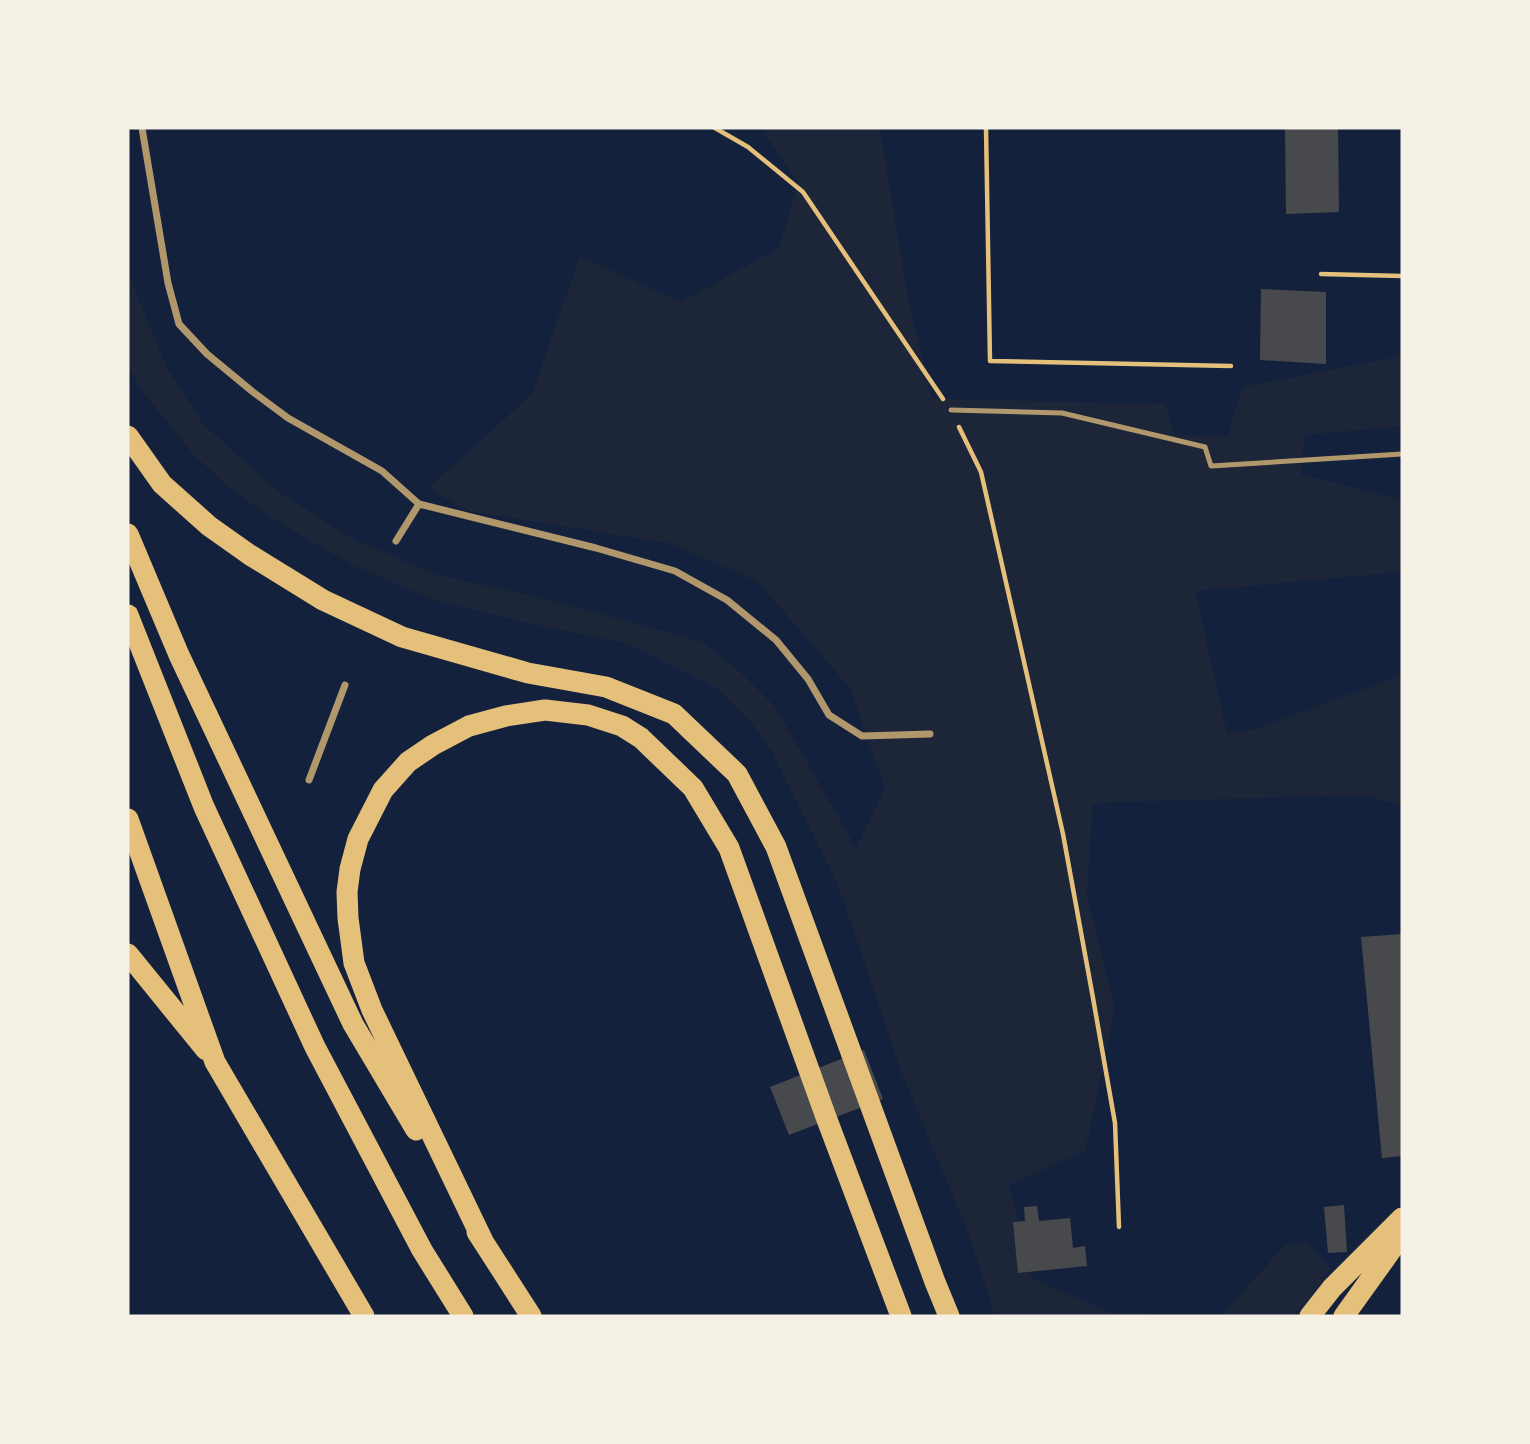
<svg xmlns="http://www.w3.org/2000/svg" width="1530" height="1444" font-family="'Alegreya Sans',sans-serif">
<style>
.green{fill:#1d2539}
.building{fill:#48494c}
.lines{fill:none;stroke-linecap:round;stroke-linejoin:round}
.path{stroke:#e5c07b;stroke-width:4.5}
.service{stroke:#b1986c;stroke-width:5}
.minor{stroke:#b1986c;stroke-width:7}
.motorway{stroke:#e5c07b;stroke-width:21}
</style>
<rect width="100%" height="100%" fill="#14213d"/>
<path class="green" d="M 761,128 L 880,128 L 909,302 L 932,399 L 1165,404 L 1175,435 L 1227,437 L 1242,387 L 1402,356 L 1402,426 L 1305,435 L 1301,474 L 1402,500 L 1402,572 L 1195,591 L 1227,733 L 1256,729 L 1402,675 L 1402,806 L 1364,795 L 1093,803 L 1087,896 L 1115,1009 L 1085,1151 L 1009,1185 L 1031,1278 L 1109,1312 L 1177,1316 L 995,1316 L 970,1237 L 903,1076 L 838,885 L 773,754 L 751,722 L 715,687 L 627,644 L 524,622 L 436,601 L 349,563 L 275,520 L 228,487 L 192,453 L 143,392 L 128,367 L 128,273 L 167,368 L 203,424 L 280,493 L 355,540 L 435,574 L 523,594 L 636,623 L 702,642 L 739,671 L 776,708 L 856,848 L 885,788 L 850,688 L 757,581 L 668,543 L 468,511 L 428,488 L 532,394 L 580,256 L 681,302 L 779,248 L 798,183 Z
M 1307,1242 L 1331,1269 L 1310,1298 L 1293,1316 L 1221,1316 L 1285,1245 Z"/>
<path class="building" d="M 1285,128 L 1338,128 L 1339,212 L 1286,214 Z
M 1261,289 L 1326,292 L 1326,364 L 1260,360 Z
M 1402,934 L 1402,1156 L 1382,1158 L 1361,937 Z
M 864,1050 L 883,1099 L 789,1135 L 770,1087 Z
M 1344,1205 L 1347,1252 L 1328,1253 L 1324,1207 Z
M 1037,1206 L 1039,1221 L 1070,1218 L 1073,1248 L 1085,1246 L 1087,1266 L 1018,1273 L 1013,1222 L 1025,1221 L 1024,1207 Z"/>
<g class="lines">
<path class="path" d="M 715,128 L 748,147 L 803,192 L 943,399
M 986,128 L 990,361 L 1231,366
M 1321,274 L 1402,276
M 959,427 L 981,472 L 1063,834 L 1093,998 L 1115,1123 L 1119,1227"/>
<path class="service" d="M 951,410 L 1062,413 L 1205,447 L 1211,466 L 1402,454"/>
<path class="minor" d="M 142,128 L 168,283 L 179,324 L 207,354 L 253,392 L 288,418 L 382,471 L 419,504 L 596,548 L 675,571 L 727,600 L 776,640 L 808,679 L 829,715 L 862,736 L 930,734
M 396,541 L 419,504
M 309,780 L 345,685"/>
<path class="motorway" d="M 128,436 L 162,484 L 209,526 L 250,555 L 323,600 L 402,637 L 528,673 L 606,687 L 674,714 L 737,774 L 776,847 L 935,1282 L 949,1316
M 128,534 L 179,655 L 353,1024 L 416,1130
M 128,615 L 204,807 L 315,1047 L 422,1250 L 463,1316
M 128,819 L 215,1062 L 364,1316
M 128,954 L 206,1050
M 477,1232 L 531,1316
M 484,1243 L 372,1010 L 354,963 L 348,918 L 347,892 L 350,869 L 358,839 L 383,790 L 408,762 L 433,745 L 469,726 L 506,716 L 545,710 L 588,715 L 622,726 L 641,738 L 693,788 L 729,848 L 826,1117 L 901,1316
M 1310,1316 L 1332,1288 L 1402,1218
M 1344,1316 L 1402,1235"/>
</g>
<rect width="1530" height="1444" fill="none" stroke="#f6f1e7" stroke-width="259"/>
</svg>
